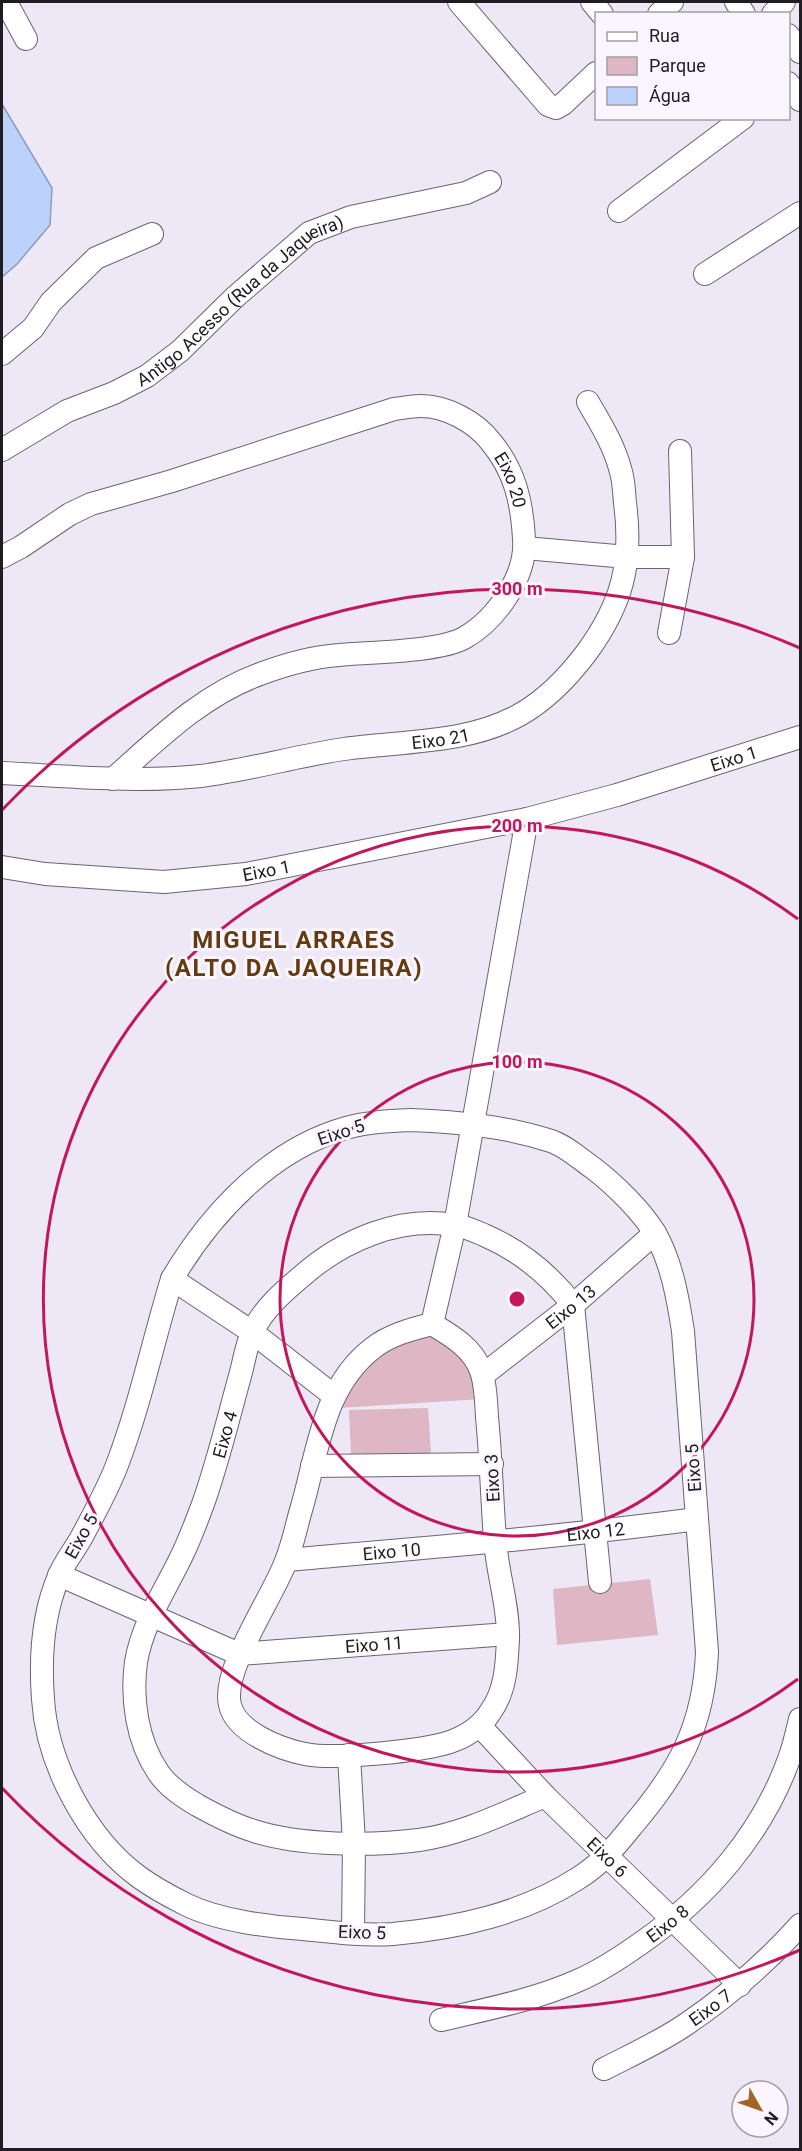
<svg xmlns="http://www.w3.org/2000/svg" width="802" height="2151" font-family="Roboto,sans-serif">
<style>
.green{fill:#deb6c4}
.water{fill:#bdd2fb;stroke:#8e9cba;stroke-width:1.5}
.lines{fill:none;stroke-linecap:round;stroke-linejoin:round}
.minor-casing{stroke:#6a6470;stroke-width:24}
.minor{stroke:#fff;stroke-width:22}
.ring{fill:none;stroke:#c2185b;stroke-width:3}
.labels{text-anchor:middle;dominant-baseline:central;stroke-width:6;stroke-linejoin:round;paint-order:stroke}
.street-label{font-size:18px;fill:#1f1d22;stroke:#faf5fe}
.district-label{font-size:24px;font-weight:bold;letter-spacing:1.5px;fill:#643b10;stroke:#faf5fe}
.centre{fill:#c2185b;stroke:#faf5fe;stroke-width:3}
.ring-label{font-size:18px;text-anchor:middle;font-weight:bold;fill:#c2185b;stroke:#faf5fe;stroke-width:6;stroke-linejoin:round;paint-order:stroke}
</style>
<rect width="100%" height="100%" fill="#eee7f5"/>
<path class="green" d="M 436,1336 L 469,1361 L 482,1399 L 339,1408 L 375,1355 L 406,1337 Z
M 428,1408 L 431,1453 L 351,1454 L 349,1410 Z
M 650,1579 L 658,1635 L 557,1645 L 553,1589 Z"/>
<path class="water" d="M 2,104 L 52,188 L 50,225 L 17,264 L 2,277 Z"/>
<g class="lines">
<g class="minor-casing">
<g id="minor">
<path d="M 6,2 L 26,39"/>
<path d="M 459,2 L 548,105 L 556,108 L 563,104 L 596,73"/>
<path d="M 592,2 L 602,14"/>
<path d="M 736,2 L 744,14"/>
<path d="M 659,14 L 672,2"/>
<path d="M 773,14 L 784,2"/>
<path d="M 788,35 L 800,52"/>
<path d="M 788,83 L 800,100"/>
<path d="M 619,211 L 743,118"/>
<path d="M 705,274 L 800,213"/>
<path d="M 2,354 L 33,328 L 51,302 L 96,258 L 152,234"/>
<path id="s1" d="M 2,450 L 67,411 L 114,393 L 147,376 L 180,351 L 234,298 L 309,233 L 351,217 L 466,193 L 490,182"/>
<path d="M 525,548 L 627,557 L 683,557"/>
<path id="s2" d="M 2,557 L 21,547 L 70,514 L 91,504 L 172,481 L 394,409 C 402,408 412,406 421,406 C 446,406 476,422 491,442 C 515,471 522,502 524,539 C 527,576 496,620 464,638 C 439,652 369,652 339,655 C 312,657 284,665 260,674 C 202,695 158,739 113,779"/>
<path d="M 669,633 L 683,557 L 680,451"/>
<path id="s3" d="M 2,773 C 68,776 135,783 201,776 C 249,770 296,756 344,749 C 402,741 469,744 521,714 C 547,699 569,676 587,652 C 622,604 633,563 625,503 C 624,493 624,482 621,472 C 615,447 601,424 588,402"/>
<path id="s4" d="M 2,867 L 45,874 L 164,882 L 246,874 L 527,819 L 617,795 L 800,737"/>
<path d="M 411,1120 C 458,1122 505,1126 551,1141 C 566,1146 580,1159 593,1168 C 614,1184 643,1212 656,1235 C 672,1264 678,1299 683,1331 L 707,1652 C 704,1726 679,1771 632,1826 C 616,1846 600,1865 577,1879 C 522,1914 458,1928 393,1934 C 363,1936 332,1932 303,1929 C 268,1927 218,1920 187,1905 C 171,1897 154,1888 139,1877 C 87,1839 47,1764 43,1699 C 40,1659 43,1613 59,1576 C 64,1563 73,1552 80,1540 C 93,1516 107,1491 117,1465 C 140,1405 153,1341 172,1279 C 211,1213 271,1149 346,1128 C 367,1122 389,1121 411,1120 Z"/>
<path d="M 172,1279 L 252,1332 L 333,1395"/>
<path d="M 432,1324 C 452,1336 473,1348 481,1371 C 486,1385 486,1402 487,1417 C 491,1458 492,1499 495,1540 C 497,1572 509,1607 508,1638 C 507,1663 506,1690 491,1711 C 482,1726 467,1736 450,1742 C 422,1751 334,1760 305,1754 C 280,1749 236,1732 230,1705 C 221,1670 273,1597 286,1561 C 293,1544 296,1527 301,1510 C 318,1453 322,1387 373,1348 C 389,1335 412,1329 432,1324 Z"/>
<path d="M 432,1324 L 455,1225 L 527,819"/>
<path id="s5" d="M 483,1375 L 573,1305 L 655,1233"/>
<path d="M 312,1466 L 492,1464"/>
<path id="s6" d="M 287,1560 C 424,1548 560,1537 697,1519"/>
<path id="s7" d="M 59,1575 L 239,1654 L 508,1634"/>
<path id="s8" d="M 480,1726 L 545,1796 L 740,1985"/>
<path d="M 349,1755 L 354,1843 L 353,1933"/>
<path id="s9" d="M 545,1796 C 504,1813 463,1834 419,1840 C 372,1846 299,1846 254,1831 C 234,1825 215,1815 197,1805 C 182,1796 167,1786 158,1772 C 137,1741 131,1699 136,1662 C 143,1621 167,1588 184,1551 C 191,1536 197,1520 203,1504 C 218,1462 228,1419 240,1376 C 244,1362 246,1346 252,1333 C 262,1310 284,1291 302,1276 C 343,1240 399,1216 454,1225 C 464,1226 475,1231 484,1235 C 521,1251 549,1274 573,1305 L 600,1582"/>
<path id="s10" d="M 441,2020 C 487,2009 534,2000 577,1981 C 601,1971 623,1956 644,1941 C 708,1896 762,1834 789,1759 C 794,1746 797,1732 800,1719"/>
<path id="s11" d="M 604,2069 C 631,2055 660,2042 685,2025 C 728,1996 766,1963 800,1925"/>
</g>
</g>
<use href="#minor" class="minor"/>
</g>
<g class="ring">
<circle cx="517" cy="1299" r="237"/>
<path d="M798 1679A473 473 0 1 1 798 919"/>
<path d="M800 1950A710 710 0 0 1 2 1788M2 810A710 710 0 0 1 800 648"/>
</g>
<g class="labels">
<g class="street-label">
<text stroke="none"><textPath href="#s1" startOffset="284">Antigo Acesso (Rua da Jaqueira)</textPath></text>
<text stroke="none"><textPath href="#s2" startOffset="573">Eixo 20</textPath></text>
<text stroke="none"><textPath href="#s3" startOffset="442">Eixo 21</textPath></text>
<text stroke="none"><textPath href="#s4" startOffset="747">Eixo 1</textPath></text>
<text stroke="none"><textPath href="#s4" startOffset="266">Eixo 1</textPath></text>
<text transform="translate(341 1132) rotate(-18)">Eixo 5</text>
<text stroke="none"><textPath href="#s5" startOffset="111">Eixo 13</textPath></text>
<text stroke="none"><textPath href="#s9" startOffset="774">Eixo 4</textPath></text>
<text transform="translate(693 1468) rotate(-94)">Eixo 5</text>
<text transform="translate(492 1478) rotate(-93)">Eixo 3</text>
<text stroke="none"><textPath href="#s6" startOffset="310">Eixo 12</textPath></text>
<text transform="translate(81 1536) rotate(-61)">Eixo 5</text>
<text stroke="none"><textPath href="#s6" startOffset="105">Eixo 10</textPath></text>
<text stroke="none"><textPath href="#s7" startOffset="332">Eixo 11</textPath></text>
<text stroke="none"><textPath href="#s8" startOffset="183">Eixo 6</textPath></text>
<text stroke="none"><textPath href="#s10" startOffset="249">Eixo 8</textPath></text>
<text transform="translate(362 1932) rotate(2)">Eixo 5</text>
<text stroke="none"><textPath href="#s11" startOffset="123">Eixo 7</textPath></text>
</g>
<g class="district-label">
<text x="294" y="940">MIGUEL ARRAES<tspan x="294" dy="28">(ALTO DA JAQUEIRA)</tspan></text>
</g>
</g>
<circle cx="517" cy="1299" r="9" class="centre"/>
<g class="ring-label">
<text x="517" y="595">300 m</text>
<text x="517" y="832">200 m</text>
<text x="517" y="1068">100 m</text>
</g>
<rect width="802" height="2151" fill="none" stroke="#1f1d22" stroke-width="6"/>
<rect x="595" y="12" width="195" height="108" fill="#faf5fe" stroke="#a29fa6" stroke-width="1.5"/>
<rect x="607" y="32" width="30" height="9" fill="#ffffff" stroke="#a29fa6" stroke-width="1.5"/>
<text x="649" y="42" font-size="18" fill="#1f1d22">Rua</text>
<rect x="607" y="57" width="30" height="18" fill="#deb6c4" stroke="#a29fa6" stroke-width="1.5"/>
<text x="649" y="72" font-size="18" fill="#1f1d22">Parque</text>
<rect x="607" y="87" width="30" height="18" fill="#bdd2fb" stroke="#a29fa6" stroke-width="1.5"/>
<text x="649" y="102" font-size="18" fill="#1f1d22">Água</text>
<g transform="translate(760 2109) rotate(130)"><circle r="28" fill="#faf5fe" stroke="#a29fa6" stroke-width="1.5"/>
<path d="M0-4.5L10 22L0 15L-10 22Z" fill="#a26528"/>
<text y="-9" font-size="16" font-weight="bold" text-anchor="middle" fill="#1f1d22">N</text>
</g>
</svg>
